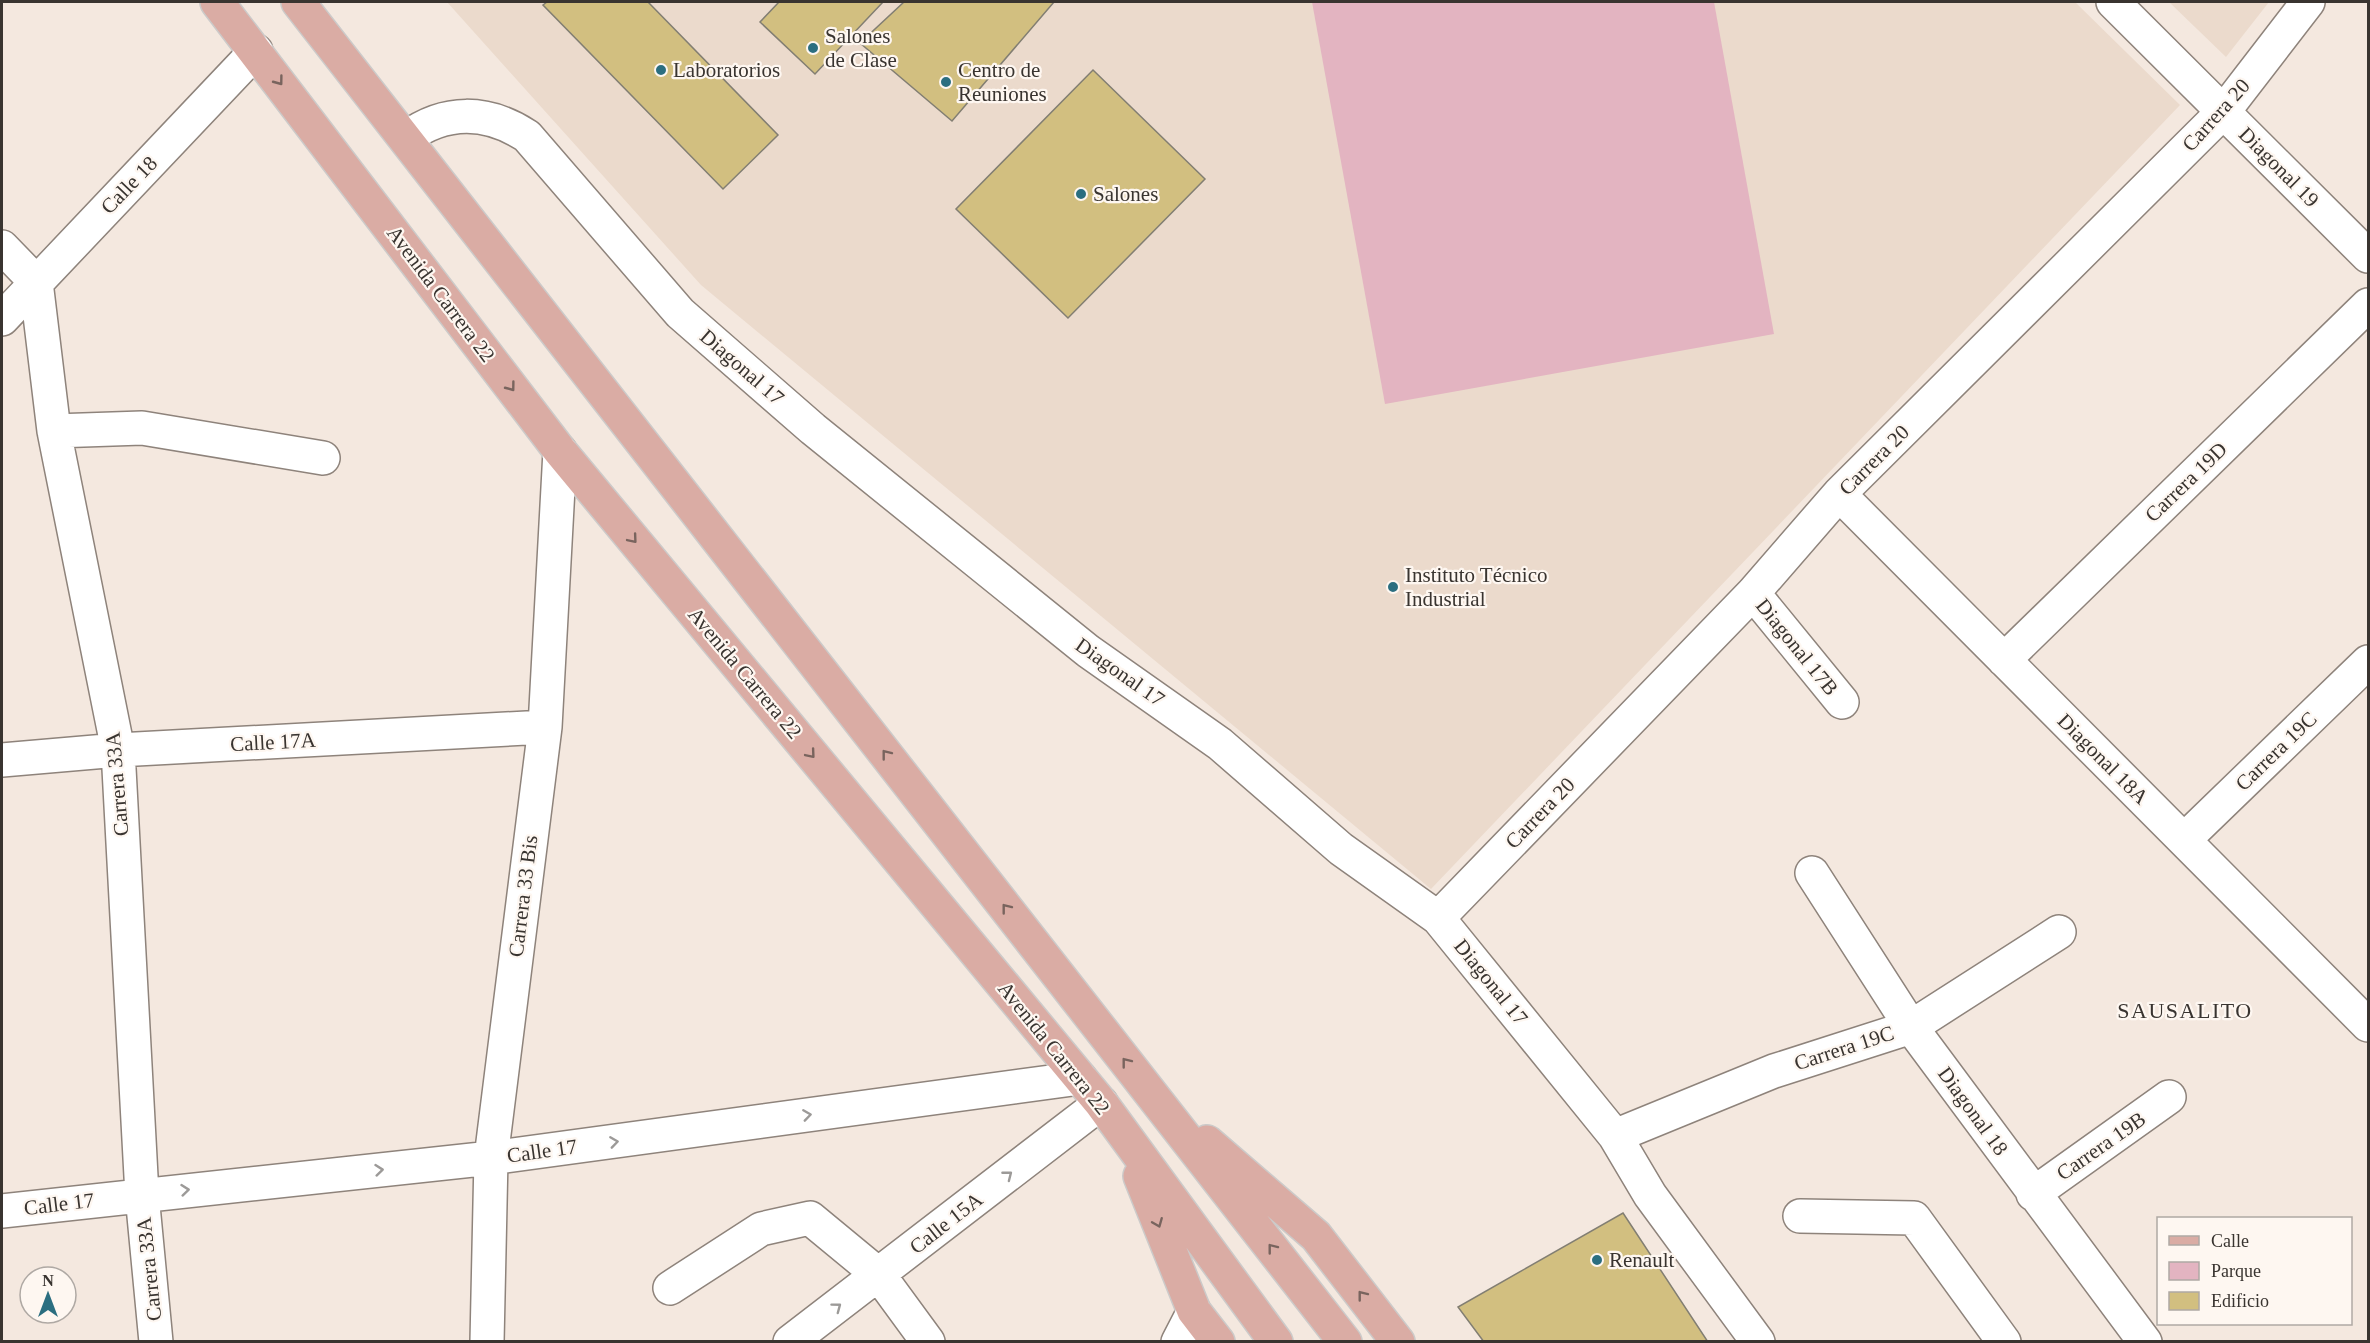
<svg xmlns="http://www.w3.org/2000/svg" width="2370" height="1343" font-family="'Times New Roman',serif">
<style>
.built{fill:#ebdacc}
.green{fill:#e3b4c1}
.building{fill:#d2bf80;stroke:#827e72;stroke-width:1.5}
.lines{fill:none;stroke-linecap:round;stroke-linejoin:round}
.minor-casing{stroke:#8e837b;stroke-width:36}
.major-casing{stroke:#cccac9;stroke-width:36}
.minor{stroke:#fff;stroke-width:33}
.major{stroke:#daaca4;stroke-width:33}
.oneway{stroke:#79645e}
.oneway2{stroke:#9c9a98}
.poi-dot{fill:#2b6e80;stroke:#fef7f1;stroke-width:2}
.labels{text-anchor:middle;dominant-baseline:central;stroke-width:4.5;stroke-linejoin:round;paint-order:stroke}
.poi-label{font-size:21px;fill:#393430;stroke:#fef7f1;text-anchor:start}
.street-label{font-size:21px;fill:#393430;stroke:#fef7f1}
.neighbourhood-label{font-size:22px;letter-spacing:1.5px;fill:#393430;stroke:#fef7f1}
</style>
<rect width="100%" height="100%" fill="#f4e8df"/>
<path class="built" d="M 447,2 L 2075,2 L 2180,105 L 1431,889 L 701,285 Z
M 2169,2 L 2269,2 L 2226,57 Z"/>
<path class="green" d="M 1312,2 L 1714,2 L 1774,334 L 1385,404 Z"/>
<path class="building" d="M 547,2 L 648,2 L 778,135 L 723,189 L 543,5 Z
M 779,2 L 883,2 L 815,74 L 760,22 Z
M 904,2 L 1054,2 L 952,121 L 860,43 Z
M 1093,70 L 1205,179 L 1068,318 L 956,209 Z
M 1623,1213 L 1708,1342 L 1484,1342 L 1458,1307 Z"/>
<g class="lines">
<g class="minor-casing">
<path id="minor" d="M 2113,2 L 2368,256
M 406,138 C 445,109 487,110 527,136 L 680,313 L 813,429 L 1088,651 L 1220,744 L 1341,849 L 1438,918 L 1615,1136 L 1650,1195 L 1758,1342
M 2,247 L 36,282 L 54,431 L 118,750 L 142,1195 L 156,1342
M 2,319 L 256,51
M 54,431 L 142,428 L 323,458
M 1839,494 L 2368,1025
M 1753,593 L 1842,702
M 2004,660 L 2368,305
M 2,760 L 118,750 L 545,727
M 2184,840 L 2368,662
M 1812,873 L 1911,1027 L 2145,1342
M 1438,918 L 1753,593 L 1839,494 L 2224,111 L 2308,2
M 1615,1136 L 1774,1071 L 1911,1027 L 2059,932
M 2033,1194 L 2169,1097
M 2,1211 L 491,1158 L 1080,1078
M 1800,1216 L 1914,1218 L 2004,1342
M 670,1288 L 761,1229 L 810,1218 L 879,1275 L 928,1342
M 487,1342 L 491,1158 L 545,727 L 560,451
M 790,1342 L 1101,1103
M 1178,1342 L 1194,1311"/>
</g>
<g class="major-casing">
<path id="major" d="M 217,2 L 560,451 L 1101,1103 L 1276,1342
M 298,2 L 1345,1342
M 1207,1142 L 1316,1236 L 1398,1342
M 1140,1176 L 1194,1311 L 1218,1342"/>
</g>
<use href="#minor" class="minor"/>
<use href="#major" class="major"/>
</g>
<defs><path id="oneway-chevron" d="M-2-3.5L2.5 0L-2 3.5" fill="none" stroke-width="1.6" stroke-linecap="round" stroke-linejoin="round" transform="scale(1.5)"/></defs>
<g class="oneway">
<use href="#oneway-chevron" transform="translate(279 81) rotate(53)"/>
<use href="#oneway-chevron" transform="translate(511 387) rotate(53)"/>
<use href="#oneway-chevron" transform="translate(633 539) rotate(50)"/>
<use href="#oneway-chevron" transform="translate(811 754) rotate(50)"/>
<use href="#oneway-chevron" transform="translate(886 754) rotate(-128)"/>
<use href="#oneway-chevron" transform="translate(1006 908) rotate(-128)"/>
<use href="#oneway-chevron" transform="translate(1126 1062) rotate(-128)"/>
<use href="#oneway-chevron" transform="translate(1158 1223) rotate(68)"/>
<use href="#oneway-chevron" transform="translate(1272 1248) rotate(-128)"/>
<use href="#oneway-chevron" transform="translate(1362 1295) rotate(-128)"/>
</g>
<g class="oneway2">
<use href="#oneway-chevron" transform="translate(807 1115) rotate(-8)"/>
<use href="#oneway-chevron" transform="translate(614 1142) rotate(-8)"/>
<use href="#oneway-chevron" transform="translate(379 1170) rotate(-6)"/>
<use href="#oneway-chevron" transform="translate(1008 1175) rotate(-38)"/>
<use href="#oneway-chevron" transform="translate(185 1190) rotate(-6)"/>
<use href="#oneway-chevron" transform="translate(837 1307) rotate(-37)"/>
</g>
<g class="poi-dot">
<circle cx="813" cy="48" r="6"/>
<circle cx="661" cy="70" r="6"/>
<circle cx="946" cy="82" r="6"/>
<circle cx="1081" cy="194" r="6"/>
<circle cx="1393" cy="587" r="6"/>
<circle cx="1597" cy="1260" r="6"/>
</g>
<g class="labels">
<g class="poi-label">
<text x="825" y="36">Salones<tspan x="825" dy="24">de Clase</tspan></text>
<text x="673" y="70">Laboratorios</text>
<text x="958" y="70">Centro de<tspan x="958" dy="24">Reuniones</tspan></text>
<text x="1093" y="194">Salones</text>
<text x="1405" y="575">Instituto Técnico<tspan x="1405" dy="24">Industrial</tspan></text>
<text x="1609" y="1260">Renault</text>
</g>
<g class="street-label">
<text transform="translate(2216 115) rotate(-48)">Carrera 20</text>
<text transform="translate(2279 167) rotate(45)">Diagonal 19</text>
<text transform="translate(129 185) rotate(-46)">Calle 18</text>
<text transform="translate(441 294) rotate(53)">Avenida Carrera 22</text>
<text transform="translate(742 367) rotate(41)">Diagonal 17</text>
<text transform="translate(1874 460) rotate(-45)">Carrera 20</text>
<text transform="translate(2186 482) rotate(-44)">Carrera 19D</text>
<text transform="translate(1797 647) rotate(51)">Diagonal 17B</text>
<text transform="translate(1120 672) rotate(35)">Diagonal 17</text>
<text transform="translate(745 673) rotate(50)">Avenida Carrera 22</text>
<text transform="translate(273 742) rotate(-3)">Calle 17A</text>
<text transform="translate(2276 751) rotate(-44)">Carrera 19C</text>
<text transform="translate(2103 759) rotate(45)">Diagonal 18A</text>
<text transform="translate(117 784) rotate(-95)">Carrera 33A</text>
<text transform="translate(1540 813) rotate(-46)">Carrera 20</text>
<text transform="translate(523 896) rotate(-83)">Carrera 33 Bis</text>
<text transform="translate(1491 982) rotate(51)">Diagonal 17</text>
<text transform="translate(1054 1048) rotate(51)">Avenida Carrera 22</text>
<text transform="translate(1844 1048) rotate(-18)">Carrera 19C</text>
<text transform="translate(1973 1111) rotate(54)">Diagonal 18</text>
<text transform="translate(2101 1146) rotate(-35)">Carrera 19B</text>
<text transform="translate(542 1151) rotate(-8)">Calle 17</text>
<text transform="translate(59 1204) rotate(-7)">Calle 17</text>
<text transform="translate(946 1223) rotate(-38)">Calle 15A</text>
<text transform="translate(149 1269) rotate(-96)">Carrera 33A</text>
</g>
<g class="neighbourhood-label">
<text x="2185" y="1010">SAUSALITO</text>
</g>
</g>
<rect width="2370" height="1343" fill="none" stroke="#393430" stroke-width="6"/>
<rect x="2157" y="1217" width="195" height="108" fill="#fef7f1" stroke="#afa9a4" stroke-width="1.5"/>
<rect x="2169" y="1236" width="30" height="9" fill="#daaca4" stroke="#afa9a4" stroke-width="1.5"/>
<text x="2211" y="1247" font-size="18" fill="#393430">Calle</text>
<rect x="2169" y="1262" width="30" height="18" fill="#e3b4c1" stroke="#afa9a4" stroke-width="1.5"/>
<text x="2211" y="1277" font-size="18" fill="#393430">Parque</text>
<rect x="2169" y="1292" width="30" height="18" fill="#d2bf80" stroke="#afa9a4" stroke-width="1.5"/>
<text x="2211" y="1307" font-size="18" fill="#393430">Edificio</text>
<g transform="translate(48 1295)"><circle r="28" fill="#fef7f1" stroke="#afa9a4" stroke-width="1.5"/>
<path d="M0-4.5L10 22L0 15L-10 22Z" fill="#2b6e80"/>
<text y="-9" font-size="16" font-weight="bold" text-anchor="middle" fill="#393430">N</text>
</g>
</svg>
